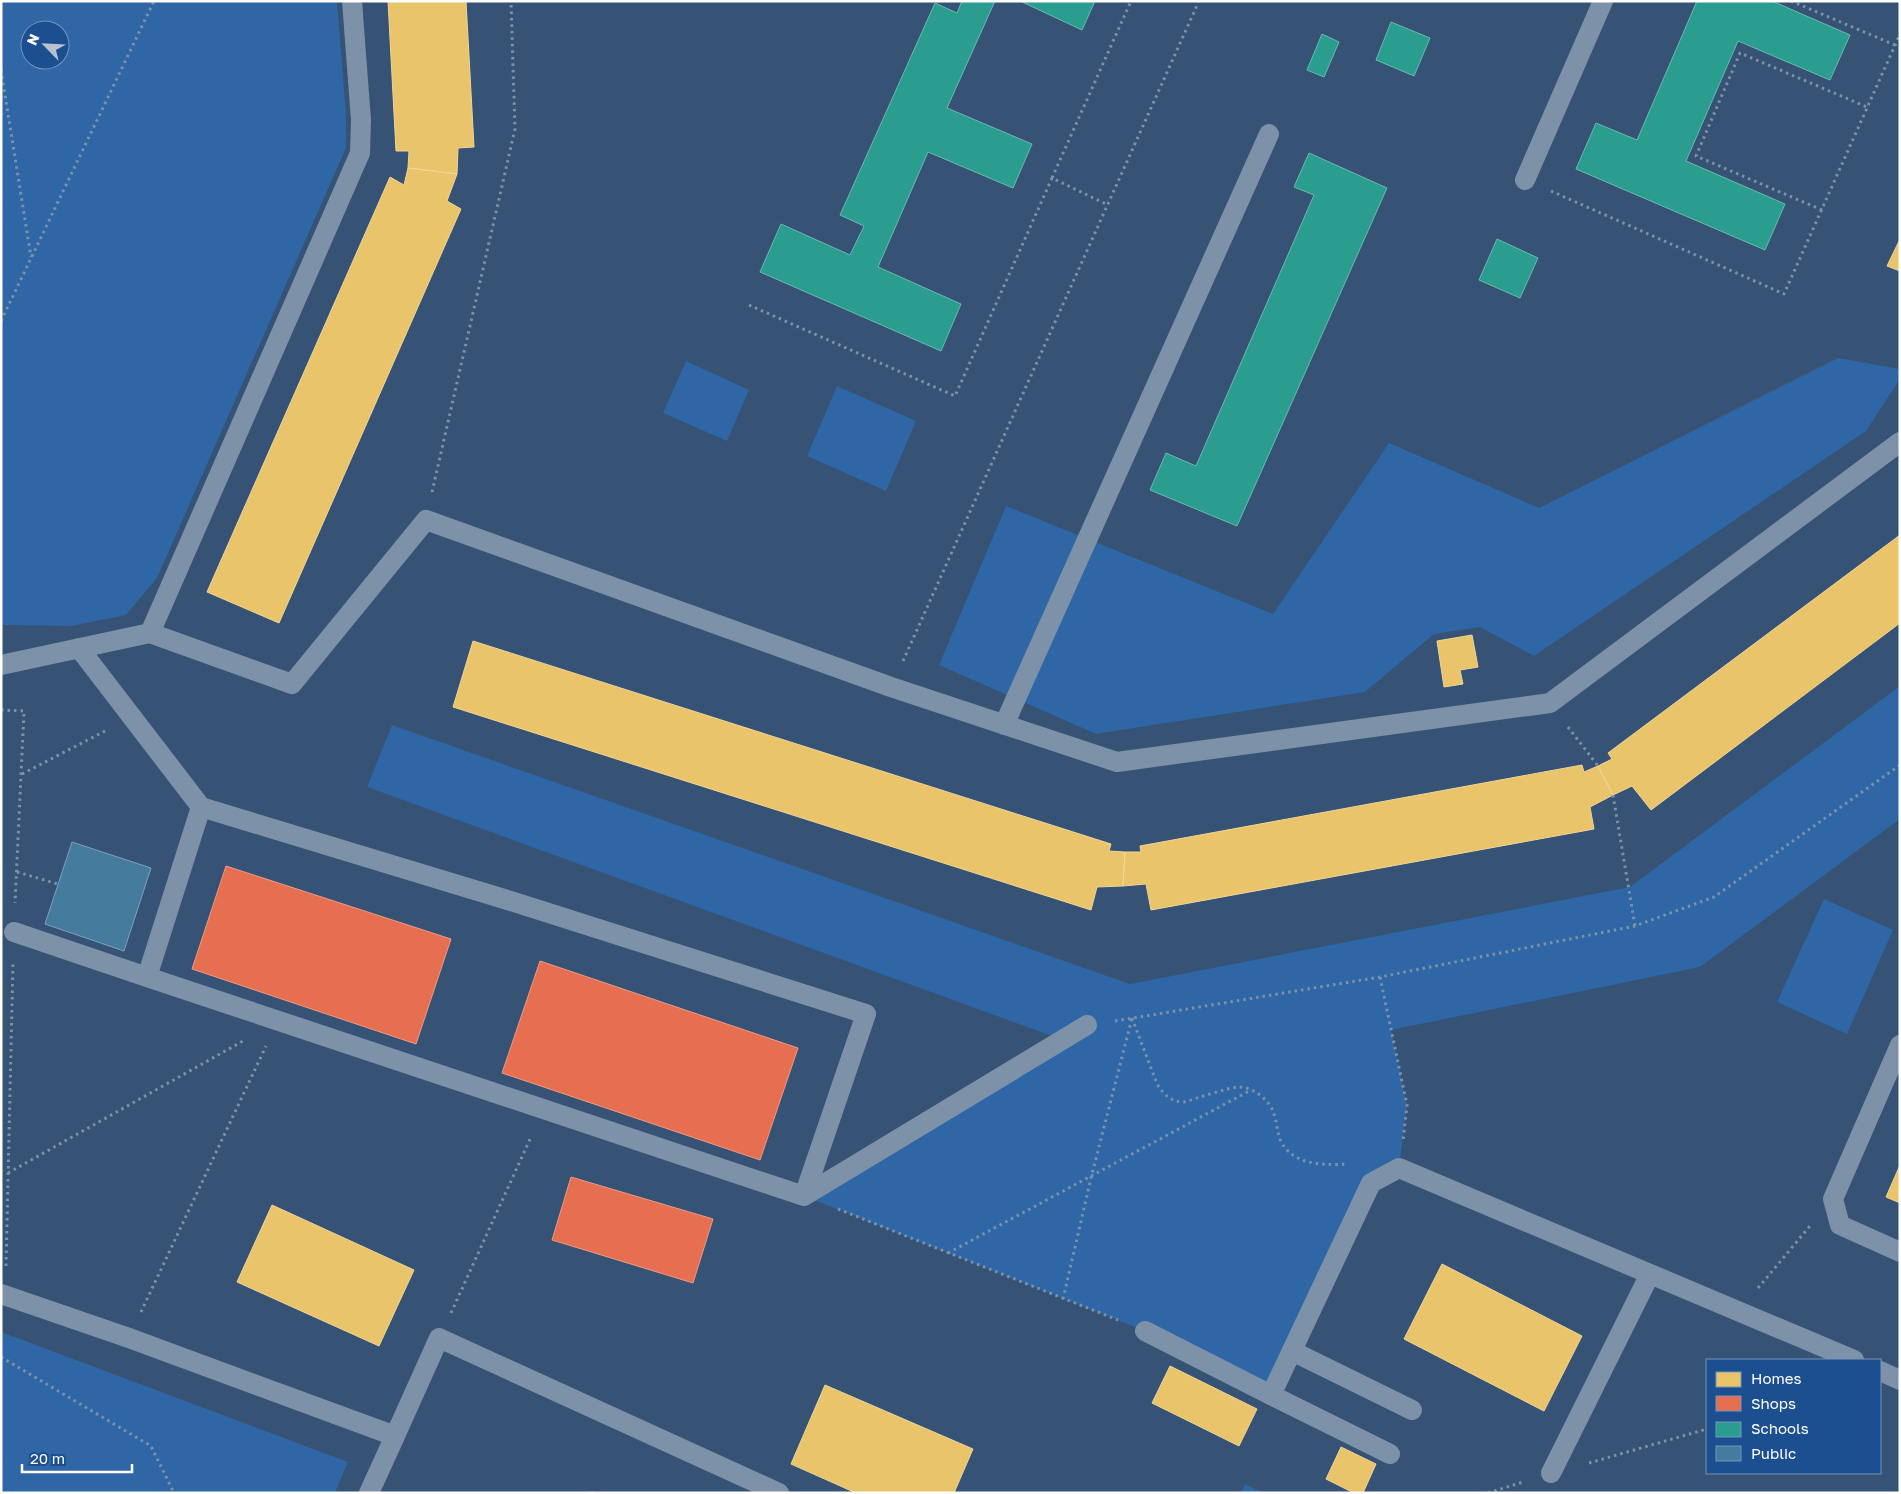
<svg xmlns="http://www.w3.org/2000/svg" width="1901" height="1494" font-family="'Golos Text',sans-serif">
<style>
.green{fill:#2f66a5;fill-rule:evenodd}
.homes{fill:#e9c46a;stroke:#f0d697}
.shops{fill:#e76f51;stroke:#ee9a85}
.schools{fill:#2a9d8f;stroke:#6abab1}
.public{fill:#457b9d;stroke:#7da3ba}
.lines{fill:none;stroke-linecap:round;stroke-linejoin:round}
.path{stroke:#7d92a8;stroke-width:3;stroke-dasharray:2.5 4;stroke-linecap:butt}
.lane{stroke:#7d92a8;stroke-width:20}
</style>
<rect width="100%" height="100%" fill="#365274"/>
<path class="green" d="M 1,1 L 337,1 L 346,114 L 346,148 L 157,578 L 126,615 L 71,626 L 1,625 ZM 30,30 L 60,30 L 60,60 L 30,60 Z
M 1838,358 L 1900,369 L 1900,379 L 1866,431 L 1534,656 L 1480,627 L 1434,634 L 1365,692 L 1096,734 L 939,665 L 1006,506 L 1273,614 L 1389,443 L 1539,508 Z
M 686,361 L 749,390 L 727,441 L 663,413 Z
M 837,386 L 916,421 L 886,491 L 807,456 Z
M 1900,686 L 1900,819 L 1700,967 L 1391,1030 L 1407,1105 L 1399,1168 L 1371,1183 L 1271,1395 L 1145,1331 L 804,1196 L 1063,1040 L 367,787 L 392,725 L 1130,984 L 1630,887 Z
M 1824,899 L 1893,930 L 1847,1034 L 1777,1002 Z
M 1,1332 L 348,1462 L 335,1493 L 1,1493 Z
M 1245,1484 L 1264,1493 L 1241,1493 Z"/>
<path class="homes" d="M 388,1 L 466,1 L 474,147 L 458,148 L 457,174 L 408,168 L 409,151 L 396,151 Z
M 408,168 L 457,174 L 447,201 L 461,209 L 279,623 L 207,592 L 390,177 L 404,185 Z
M 1900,239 L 1900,271 L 1887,266 Z
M 1900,535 L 1900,623 L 1651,810 L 1632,786 L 1613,795 L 1598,766 L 1612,759 L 1608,753 Z
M 1472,635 L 1478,667 L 1460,670 L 1463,684 L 1444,687 L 1437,641 Z
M 473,641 L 1111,844 L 1109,851 L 1125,852 L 1123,886 L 1097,887 L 1091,910 L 453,707 Z
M 1582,765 L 1584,772 L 1598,766 L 1613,795 L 1590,807 L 1594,829 L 1151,910 L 1146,884 L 1123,886 L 1125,852 L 1141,852 L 1140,846 Z
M 1900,1165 L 1900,1203 L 1886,1197 Z
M 272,1205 L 414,1270 L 379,1346 L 237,1282 Z
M 1442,1264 L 1582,1336 L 1544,1411 L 1404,1339 Z
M 1170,1366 L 1257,1409 L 1239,1446 L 1152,1403 Z
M 825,1385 L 973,1449 L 954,1493 L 856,1493 L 791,1464 Z
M 1341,1447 L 1376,1464 L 1363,1493 L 1354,1493 L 1326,1479 Z"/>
<path class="shops" d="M 226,866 L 451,939 L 416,1044 L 192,969 Z
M 540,961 L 798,1048 L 760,1160 L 502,1073 Z
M 571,1177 L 713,1219 L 693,1283 L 552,1240 Z"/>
<path class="schools" d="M 962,1 L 995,1 L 947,108 L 1032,144 L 1013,188 L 928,152 L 878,267 L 961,304 L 941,351 L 760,272 L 781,224 L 850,255 L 864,226 L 840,215 L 935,3 L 957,13 Z
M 1020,1 L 1095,1 L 1082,30 Z
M 1697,1 L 1772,1 L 1850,35 L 1830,80 L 1738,41 L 1686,161 L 1785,204 L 1765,250 L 1576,169 L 1596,123 L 1637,140 Z
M 1391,22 L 1430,38 L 1414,76 L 1376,60 Z
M 1322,34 L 1339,42 L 1324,77 L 1307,70 Z
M 1309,153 L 1387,188 L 1237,526 L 1150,490 L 1166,453 L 1196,466 L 1314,195 L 1294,187 Z
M 1497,239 L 1538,258 L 1520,298 L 1479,280 Z"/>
<path class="public" d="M 72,842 L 151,868 L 124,951 L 45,924 Z"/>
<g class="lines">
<path class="path" d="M 1791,1 L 1895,45
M 1,70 L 31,257
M 1052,178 L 1131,1
M 1551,191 L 1784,294 L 1900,34
M 1822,210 L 1696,156 L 1740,53 L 1867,107
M 749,305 L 955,396 L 1052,178 L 1108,205
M 1,321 L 154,1
M 432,492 L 515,129 L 511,1
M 903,661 L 1199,1
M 1,710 L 24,711 L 15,903
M 1568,727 L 1598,766
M 22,774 L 107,730
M 1613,795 L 1635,926
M 17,872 L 58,884
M 1380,977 L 1407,1105 L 1403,1141
M 1132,1018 L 1157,1084 C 1164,1095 1171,1102 1184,1102 C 1198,1098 1226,1088 1239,1087 C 1253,1087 1270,1100 1274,1114 C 1278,1126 1277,1139 1286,1149 C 1301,1166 1328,1165 1348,1164
M 1115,1021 L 1380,977 L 1635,926 L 1714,897 L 1900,765
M 8,1173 L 243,1041
M 838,1209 L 1118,1320
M 948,1253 L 1251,1090
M 6,1266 L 13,963
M 1758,1288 L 1810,1226
M 1063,1299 L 1092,1174 L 1132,1018
M 141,1312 L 266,1046
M 451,1313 L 531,1137
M 1,1357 L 151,1446 L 174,1493
M 1589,1463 L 1707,1429
M 591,1493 L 595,1493
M 1488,1493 L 1523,1482"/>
<path class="lane" d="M 1525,180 L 1603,1
M 150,633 L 360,153 L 361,120 L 352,1
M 79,648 L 201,807
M 1,665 L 150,633 L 292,684 L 426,520 L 891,687 L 1117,762 L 1550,703 L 1900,442
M 1004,725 L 1269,134
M 14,932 L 147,977
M 1900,1045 L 1833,1199 L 1840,1225 L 1900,1252
M 804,1196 L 866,1014 L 514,902 L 201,807 L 147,977 L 804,1196 L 1087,1025
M 1,1294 L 129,1338 L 395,1436 L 439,1338 L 779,1493
M 1145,1331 L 1271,1395 L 1371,1183 L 1399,1168 L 1854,1360
M 1292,1351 L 1412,1410
M 1880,1371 L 1900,1380
M 1271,1395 L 1390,1454
M 1551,1473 L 1650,1274
M 369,1493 L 395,1436"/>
</g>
<rect width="1901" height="1494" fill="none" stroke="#ffffff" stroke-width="5"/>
<rect x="1706" y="1359" width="175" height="115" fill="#1b4f8f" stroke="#7695bc"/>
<rect x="1716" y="1372" width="25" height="15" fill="#e9c46a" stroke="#7695bc"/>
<text x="1751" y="1384" font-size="15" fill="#ffffff">Homes</text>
<rect x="1716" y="1396" width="25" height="15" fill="#e76f51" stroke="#7695bc"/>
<text x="1751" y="1409" font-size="15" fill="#ffffff">Shops</text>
<rect x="1716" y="1422" width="25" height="15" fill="#2a9d8f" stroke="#7695bc"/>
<text x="1751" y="1434" font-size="15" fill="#ffffff">Schools</text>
<rect x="1716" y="1446" width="25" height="15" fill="#457b9d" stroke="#7695bc"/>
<text x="1751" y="1459" font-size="15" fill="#ffffff">Public</text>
<g transform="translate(45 45) rotate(294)"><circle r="24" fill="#1b4f8f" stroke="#7695bc"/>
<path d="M0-4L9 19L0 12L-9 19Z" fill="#b9c2ce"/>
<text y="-8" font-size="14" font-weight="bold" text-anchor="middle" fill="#ffffff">N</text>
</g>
<path d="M22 1464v8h110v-8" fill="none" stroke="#ffffff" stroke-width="2.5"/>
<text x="30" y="1464" font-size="15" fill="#ffffff" stroke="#1b4f8f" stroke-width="4" paint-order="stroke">20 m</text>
</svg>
